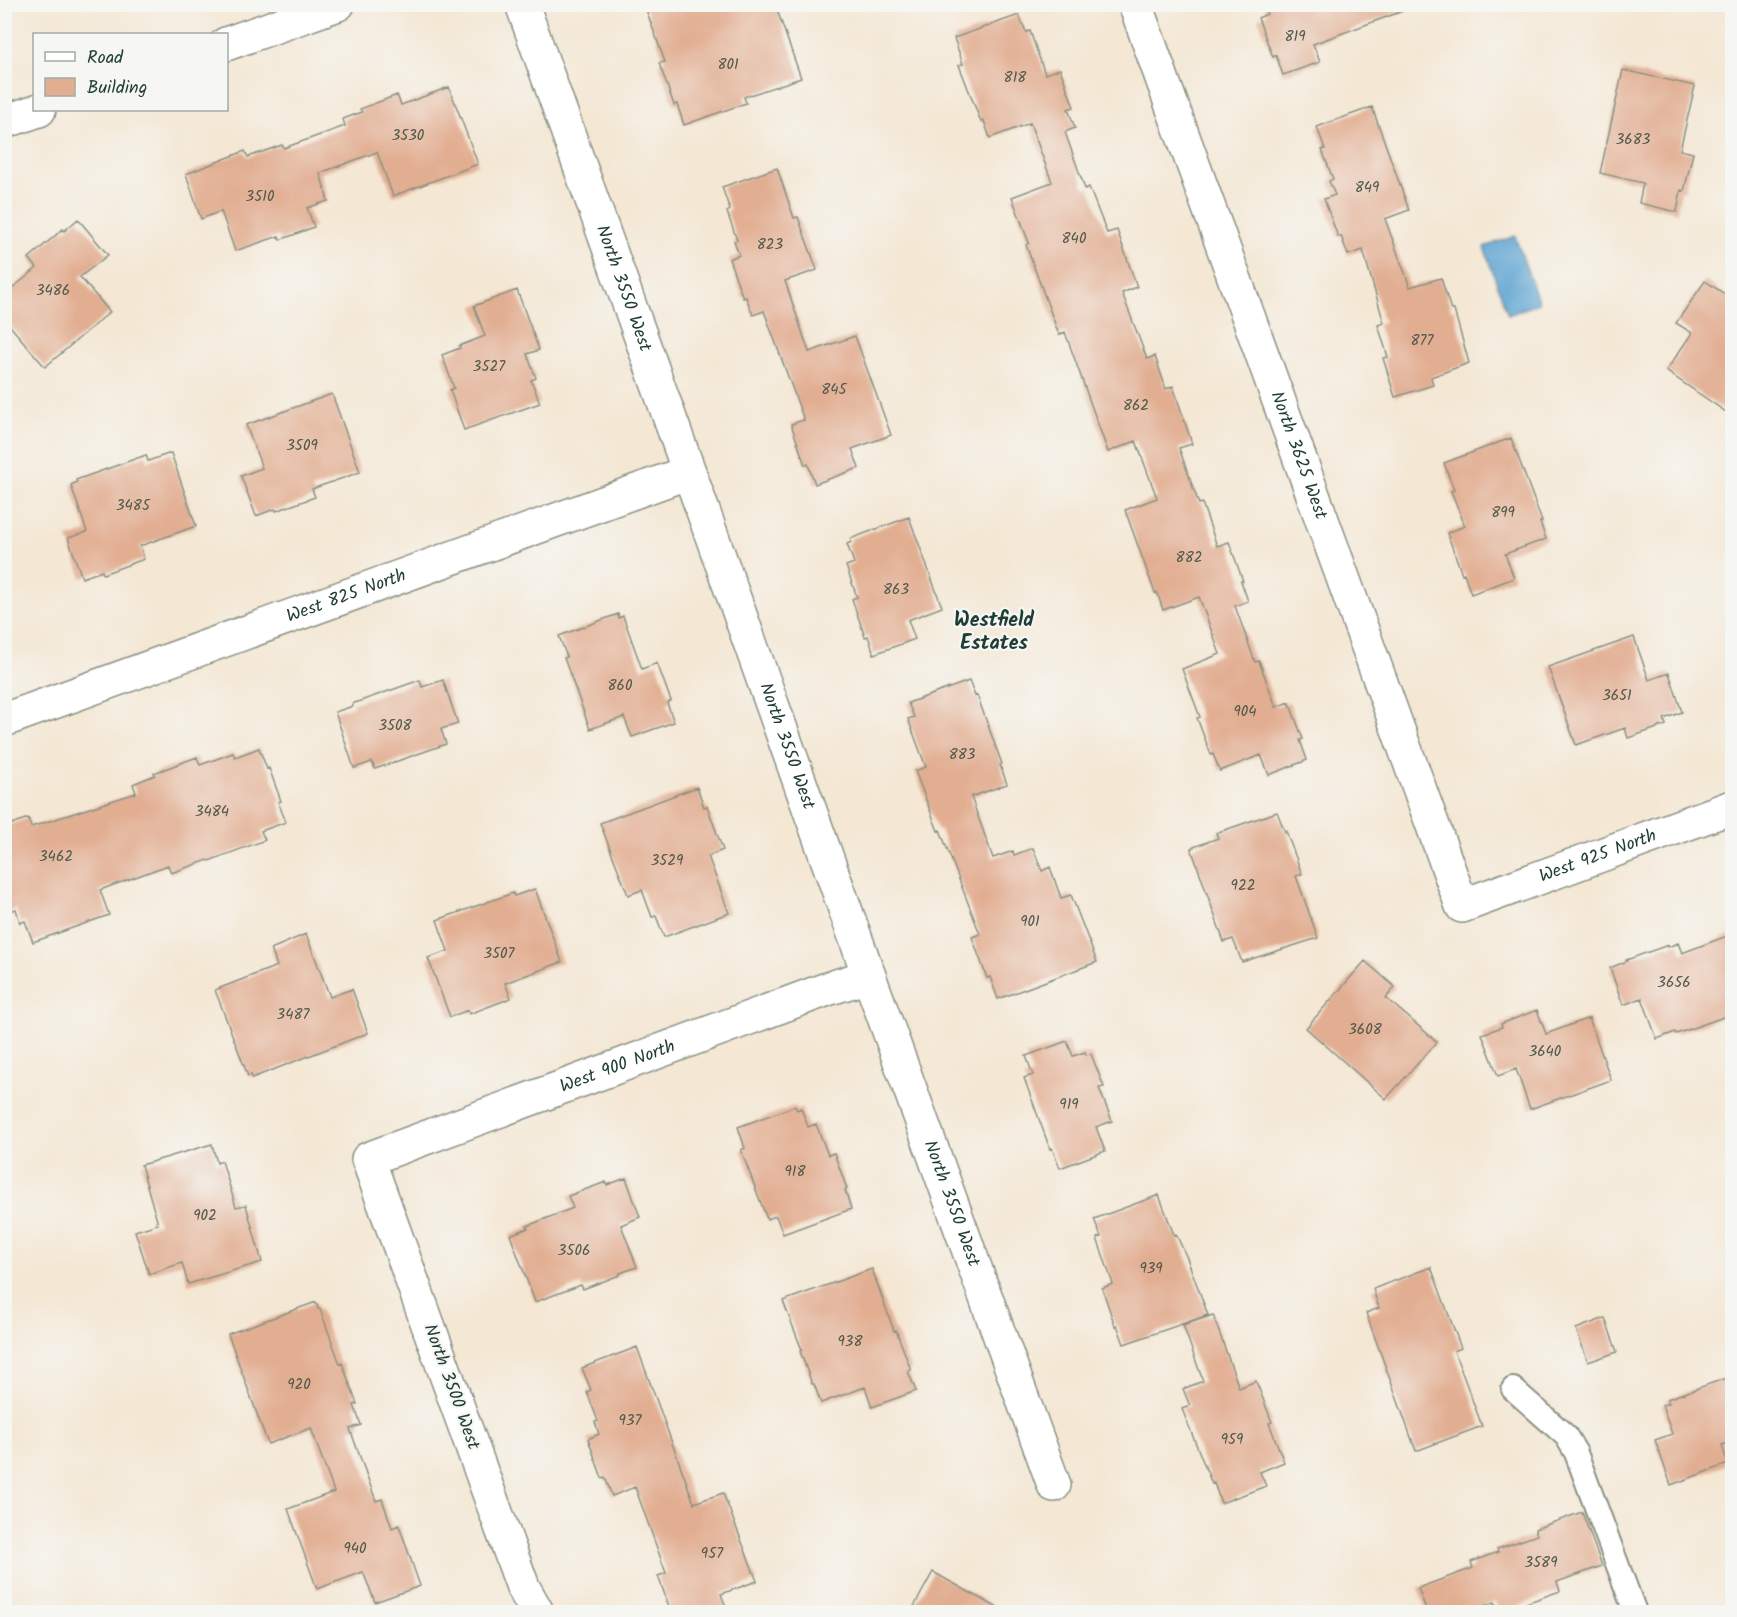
<svg xmlns="http://www.w3.org/2000/svg" width="1737" height="1617" font-family="Kalam,sans-serif">
<style>
.water{fill:#5aa1d0;stroke:#3c6f82;stroke-width:1.5}
.building{fill:#e2ae92}
.lines{fill:none;stroke-linecap:round;stroke-linejoin:round}
.service-casing{stroke:#8a9284;stroke-width:26}
.minor-casing{stroke:#8a9284;stroke-width:36}
.service{stroke:#fff;stroke-width:22}
.minor{stroke:#fff;stroke-width:33}
.labels{text-anchor:middle;dominant-baseline:central;stroke-width:4.5;stroke-linejoin:round;paint-order:stroke}
.number-label{font-size:15px;fill:#50594c}
.street-label{font-size:18px;fill:#1f3d34;stroke:#f6f6f2}
.neighbourhood-label{font-size:20px;font-weight:bold;fill:#1f3d34;stroke:#f6f6f2}
</style>
<rect width="100%" height="100%" fill="#f6f6f2"/>
<filter id="ink" filterUnits="userSpaceOnUse"><feTurbulence type="fractalNoise" baseFrequency=".0167" numOctaves="2"/><feDisplacementMap in="SourceGraphic" scale="12" xChannelSelector="R" yChannelSelector="G"/><feConvolveMatrix kernelMatrix="1 2 1 2 8 2 1 2 1" color-interpolation-filters="sRGB"/></filter>
<filter id="wash" filterUnits="userSpaceOnUse"><feTurbulence type="fractalNoise" baseFrequency=".008" numOctaves="4" result="noise"/><feDisplacementMap in="SourceGraphic" scale="24" xChannelSelector="R" yChannelSelector="G"/><feGaussianBlur stdDeviation="1.35" result="paint"/><feColorMatrix in="noise" values="0 0 0 0 0 0 0 0 0 0 0 0 0 0 0 0 0 1.4 0 .05"/><feComposite in="paint" operator="in"/></filter>
<g filter="url(#wash)">
<rect width="100%" height="100%" fill="#f4e7d4"/>
<path class="water" d="M 1515,236 L 1539,303 L 1508,315 L 1484,247 Z"/>
<g id="blocks">
<path class="building" d="M 644,4 L 775,4 L 801,78 L 744,97 L 746,103 L 684,125 L 677,104 L 674,105 L 659,63 L 665,62 Z
M 1263,4 L 1410,4 L 1411,8 L 1313,44 L 1320,62 L 1283,75 L 1276,55 L 1273,57 L 1258,18 L 1267,14 Z
M 1019,15 L 1026,32 L 1030,31 L 1045,74 L 1060,69 L 1074,107 L 1068,109 L 1075,128 L 1065,132 L 1085,189 L 1089,187 L 1107,233 L 1117,230 L 1137,287 L 1122,293 L 1147,359 L 1155,356 L 1166,389 L 1173,386 L 1192,444 L 1179,448 L 1199,504 L 1202,503 L 1217,546 L 1229,542 L 1243,581 L 1241,581 L 1248,601 L 1235,606 L 1255,662 L 1259,661 L 1276,707 L 1289,702 L 1303,739 L 1300,740 L 1307,760 L 1269,775 L 1261,755 L 1220,771 L 1213,754 L 1211,755 L 1197,718 L 1200,717 L 1182,669 L 1220,654 L 1199,597 L 1163,610 L 1157,592 L 1155,593 L 1125,510 L 1157,498 L 1136,441 L 1108,452 L 1065,332 L 1059,335 L 1026,245 L 1029,243 L 1012,197 L 1052,182 L 1030,123 L 990,138 L 984,121 L 981,122 L 959,65 L 963,64 L 954,38 Z
M 1623,70 L 1695,86 L 1680,150 L 1693,153 L 1684,191 L 1681,190 L 1677,212 L 1639,203 L 1643,183 L 1600,173 Z
M 449,87 L 478,164 L 393,196 L 377,152 L 320,173 L 328,201 L 307,208 L 314,227 L 280,240 L 279,236 L 235,251 L 221,211 L 201,219 L 186,174 L 245,151 L 248,157 L 282,145 L 284,148 L 345,126 L 343,119 L 362,112 L 360,109 L 397,95 L 401,105 Z
M 1372,107 L 1409,210 L 1385,219 L 1410,287 L 1441,278 L 1451,310 L 1454,310 L 1469,363 L 1431,377 L 1433,385 L 1395,397 L 1383,358 L 1388,357 L 1378,325 L 1384,323 L 1363,250 L 1348,255 L 1341,236 L 1338,237 L 1324,199 L 1335,195 L 1329,181 L 1333,179 L 1322,150 L 1325,149 L 1317,127 Z
M 777,168 L 794,218 L 798,217 L 817,270 L 785,281 L 809,352 L 855,336 L 891,435 L 852,449 L 859,468 L 815,484 L 808,464 L 805,465 L 791,424 L 804,420 L 764,311 L 753,315 L 746,297 L 743,298 L 729,259 L 739,255 L 734,241 L 737,240 L 727,212 L 730,210 L 722,187 Z
M 78,219 L 108,255 L 80,277 L 110,312 L 45,367 L 4,319 L 4,295 L 37,268 L 29,258 L 63,229 L 64,231 Z
M 1705,281 L 1732,299 L 1732,416 L 1666,371 L 1692,333 L 1676,323 Z
M 517,290 L 539,350 L 527,354 L 536,378 L 531,380 L 540,403 L 464,430 L 450,390 L 454,388 L 442,355 L 460,348 L 459,346 L 485,336 L 474,306 Z
M 332,394 L 360,472 L 312,489 L 315,497 L 276,511 L 275,509 L 256,516 L 241,476 L 262,468 L 246,425 Z
M 1511,438 L 1542,521 L 1540,522 L 1546,539 L 1505,554 L 1514,578 L 1471,594 L 1464,573 L 1462,574 L 1447,533 L 1465,526 L 1451,491 L 1454,490 L 1444,463 Z
M 171,453 L 196,526 L 140,546 L 144,559 L 103,574 L 102,571 L 82,578 L 68,538 L 87,532 L 71,485 L 77,482 L 76,480 L 146,455 L 148,461 Z
M 909,517 L 942,607 L 908,620 L 915,639 L 874,654 L 868,636 L 865,637 L 852,599 L 857,597 L 846,566 L 854,563 L 847,544 L 851,542 L 850,539 Z
M 618,614 L 619,618 L 623,616 L 642,669 L 657,663 L 671,701 L 667,703 L 674,722 L 632,737 L 624,717 L 590,729 L 564,658 L 567,657 L 559,636 Z
M 1634,637 L 1649,680 L 1669,673 L 1682,712 L 1664,719 L 1666,725 L 1628,738 L 1625,728 L 1576,745 L 1548,667 Z
M 420,680 L 422,687 L 443,680 L 458,724 L 441,729 L 446,744 L 375,769 L 372,762 L 354,768 L 335,712 L 353,706 L 352,704 Z
M 969,681 L 975,696 L 977,695 L 1002,764 L 1000,765 L 1007,784 L 971,797 L 993,858 L 1013,851 L 1014,855 L 1033,848 L 1042,871 L 1050,867 L 1061,898 L 1071,895 L 1097,962 L 998,999 L 990,977 L 987,978 L 972,937 L 980,934 L 940,830 L 938,831 L 915,771 L 926,767 L 908,719 L 914,717 L 908,703 Z
M 259,748 L 267,769 L 269,768 L 281,801 L 278,802 L 286,822 L 261,831 L 265,840 L 209,861 L 208,860 L 171,873 L 168,865 L 100,890 L 109,915 L 33,942 L 25,921 L 20,923 L 16,909 L 4,913 L 4,827 L 28,818 L 31,827 L 136,793 L 133,784 L 155,775 L 154,773 L 197,757 L 200,765 L 233,753 L 235,757 Z
M 697,787 L 704,807 L 707,806 L 723,850 L 708,856 L 729,913 L 664,937 L 656,916 L 652,917 L 642,890 L 628,895 L 600,823 Z
M 1277,812 L 1285,832 L 1286,831 L 1302,874 L 1296,876 L 1318,938 L 1242,962 L 1233,939 L 1224,942 L 1191,848 L 1218,838 L 1216,833 Z
M 535,889 L 562,962 L 505,983 L 511,998 L 469,1014 L 468,1010 L 450,1017 L 428,958 L 448,951 L 437,920 L 513,893 L 514,896 Z
M 306,934 L 330,997 L 352,989 L 368,1033 L 270,1071 L 252,1078 L 251,1075 L 248,1076 L 215,990 L 277,966 L 271,949 Z
M 1732,934 L 1732,1014 L 1676,1034 L 1675,1032 L 1657,1039 L 1642,998 L 1623,1005 L 1610,968 L 1627,961 L 1626,960 L 1668,945 L 1668,947 L 1678,943 L 1682,953 Z
M 1365,961 L 1395,987 L 1386,998 L 1437,1042 L 1386,1099 L 1306,1028 Z
M 1537,1010 L 1546,1034 L 1589,1018 L 1611,1080 L 1530,1109 L 1516,1069 L 1498,1076 L 1482,1034 L 1502,1027 L 1501,1024 Z
M 1067,1041 L 1073,1056 L 1085,1052 L 1086,1055 L 1091,1054 L 1104,1087 L 1099,1088 L 1112,1121 L 1096,1127 L 1105,1151 L 1060,1168 L 1052,1148 L 1050,1149 L 1024,1078 L 1033,1075 L 1026,1056 Z
M 795,1106 L 797,1110 L 801,1108 L 808,1127 L 816,1124 L 828,1155 L 834,1153 L 847,1189 L 845,1190 L 851,1209 L 783,1234 L 776,1216 L 767,1219 L 741,1150 L 745,1148 L 738,1127 Z
M 212,1144 L 217,1163 L 222,1161 L 236,1207 L 246,1205 L 262,1262 L 188,1284 L 182,1263 L 149,1274 L 135,1231 L 158,1224 L 141,1165 Z
M 626,1178 L 640,1217 L 621,1225 L 637,1267 L 620,1273 L 620,1275 L 583,1289 L 581,1285 L 535,1302 L 510,1235 L 528,1228 L 527,1226 L 573,1208 L 568,1196 L 606,1182 L 607,1185 Z
M 1159,1195 L 1174,1235 L 1176,1234 L 1187,1258 L 1208,1315 L 1124,1344 L 1117,1325 L 1115,1326 L 1102,1288 L 1113,1284 L 1097,1238 L 1101,1237 L 1094,1219 Z
M 1431,1267 L 1461,1348 L 1454,1351 L 1482,1426 L 1416,1451 L 1366,1313 L 1379,1308 L 1373,1289 Z
M 872,1269 L 894,1331 L 896,1330 L 911,1370 L 908,1371 L 916,1391 L 872,1407 L 865,1387 L 821,1403 L 814,1384 L 812,1384 L 800,1351 L 802,1350 L 783,1301 Z
M 316,1302 L 318,1309 L 320,1309 L 340,1364 L 342,1363 L 357,1404 L 354,1405 L 361,1425 L 350,1429 L 376,1501 L 382,1499 L 392,1528 L 399,1525 L 420,1586 L 375,1602 L 363,1572 L 317,1589 L 288,1509 L 334,1492 L 311,1428 L 268,1444 L 228,1334 Z
M 1213,1315 L 1239,1388 L 1256,1381 L 1272,1422 L 1269,1423 L 1284,1462 L 1260,1472 L 1266,1486 L 1221,1503 L 1214,1483 L 1212,1484 L 1182,1409 L 1190,1406 L 1183,1389 L 1203,1381 L 1183,1325 Z
M 1605,1318 L 1617,1352 L 1588,1362 L 1576,1329 Z
M 637,1347 L 694,1503 L 723,1493 L 757,1581 L 721,1594 L 728,1612 L 671,1612 L 658,1576 L 666,1573 L 635,1487 L 612,1496 L 605,1477 L 602,1478 L 588,1439 L 599,1434 L 595,1422 L 598,1421 L 587,1392 L 591,1390 L 582,1368 Z
M 1732,1376 L 1732,1442 L 1722,1445 L 1728,1464 L 1671,1485 L 1655,1440 L 1672,1434 L 1662,1405 L 1669,1403 L 1667,1399 Z
M 1582,1512 L 1602,1566 L 1557,1582 L 1560,1591 L 1501,1612 L 1499,1612 L 1495,1602 L 1468,1612 L 1427,1612 L 1418,1588 L 1473,1568 L 1471,1562 L 1498,1552 L 1497,1549 L 1537,1535 L 1535,1529 Z
M 933,1572 L 1005,1612 L 911,1612 Z"/>
</g>
</g>
<g filter="url(#ink)">
<use href="#blocks" fill-opacity="0" stroke="#8a9284" stroke-width="1.5"/>
<g class="lines">
<g class="service-casing">
<path id="service" d="M 1513,1389 L 1566,1436 L 1576,1453 L 1635,1612"/>
</g>
<g class="minor-casing">
<g id="minor">
<path id="s1" d="M 522,4 L 869,976 L 1054,1485"/>
<path id="s2" d="M 1135,4 L 1462,906 L 1732,807"/>
<path d="M 226,44 L 338,4"/>
<path d="M 4,122 L 39,110"/>
<path id="s3" d="M 4,720 L 689,472"/>
<path id="s4" d="M 537,1612 L 523,1587 L 368,1159 L 830,988 L 869,976"/>
</g>
</g>
<use href="#service" class="service"/>
<use href="#minor" class="minor"/>
</g>
</g>
<g class="labels">
<g class="number-label">
<text x="1295" y="37">819</text>
<text x="728" y="65">801</text>
<text x="1015" y="78">818</text>
<text x="408" y="136">3530</text>
<text x="1633" y="140">3683</text>
<text x="1367" y="188">849</text>
<text x="260" y="197">3510</text>
<text x="1074" y="239">840</text>
<text x="770" y="245">823</text>
<text x="53" y="291">3486</text>
<text x="1422" y="341">877</text>
<text x="489" y="367">3527</text>
<text x="834" y="390">845</text>
<text x="1136" y="406">862</text>
<text x="302" y="446">3509</text>
<text x="133" y="506">3485</text>
<text x="1503" y="513">899</text>
<text x="1189" y="558">882</text>
<text x="896" y="590">863</text>
<text x="620" y="686">860</text>
<text x="1617" y="696">3651</text>
<text x="1245" y="712">904</text>
<text x="395" y="726">3508</text>
<text x="962" y="755">883</text>
<text x="212" y="812">3484</text>
<text x="56" y="857">3462</text>
<text x="667" y="861">3529</text>
<text x="1243" y="886">922</text>
<text x="1030" y="922">901</text>
<text x="499" y="954">3507</text>
<text x="1674" y="983">3656</text>
<text x="293" y="1015">3487</text>
<text x="1365" y="1030">3608</text>
<text x="1545" y="1052">3640</text>
<text x="1069" y="1105">919</text>
<text x="795" y="1172">918</text>
<text x="205" y="1216">902</text>
<text x="574" y="1251">3506</text>
<text x="1151" y="1269">939</text>
<text x="850" y="1342">938</text>
<text x="299" y="1385">920</text>
<text x="630" y="1421">937</text>
<text x="1232" y="1440">959</text>
<text x="355" y="1549">940</text>
<text x="712" y="1554">957</text>
<text x="1541" y="1563">3589</text>
</g>
<g class="street-label">
<text stroke="none"><textPath href="#s1" startOffset="302">North 3550 West</textPath></text>
<text stroke="none"><textPath href="#s2" startOffset="480">North 3625 West</textPath></text>
<text stroke="none"><textPath href="#s3" startOffset="364">West 825 North</textPath></text>
<text stroke="none"><textPath href="#s1" startOffset="788">North 3550 West</textPath></text>
<text stroke="none"><textPath href="#s2" startOffset="1104">West 925 North</textPath></text>
<text stroke="none"><textPath href="#s4" startOffset="750">West 900 North</textPath></text>
<text stroke="none"><textPath href="#s1" startOffset="1274">North 3550 West</textPath></text>
<text transform="translate(451 1387) rotate(70)">North 3500 West</text>
</g>
<g class="neighbourhood-label">
<text x="994" y="621">Westfield<tspan x="994" dy="23">Estates</tspan></text>
</g>
</g>
<rect width="1737" height="1617" fill="none" stroke="#f6f6f2" stroke-width="24"/>
<rect x="33" y="33" width="195" height="78" fill="#f6f6f2" stroke="#a0aca6" stroke-width="1.5"/>
<rect x="45" y="52" width="30" height="9" fill="#ffffff" stroke="#a0aca6" stroke-width="1.5"/>
<text x="87" y="63" font-size="18" fill="#1f3d34">Road</text>
<rect x="45" y="78" width="30" height="18" fill="#e2ae92" stroke="#a0aca6" stroke-width="1.5"/>
<text x="87" y="93" font-size="18" fill="#1f3d34">Building</text>
</svg>
